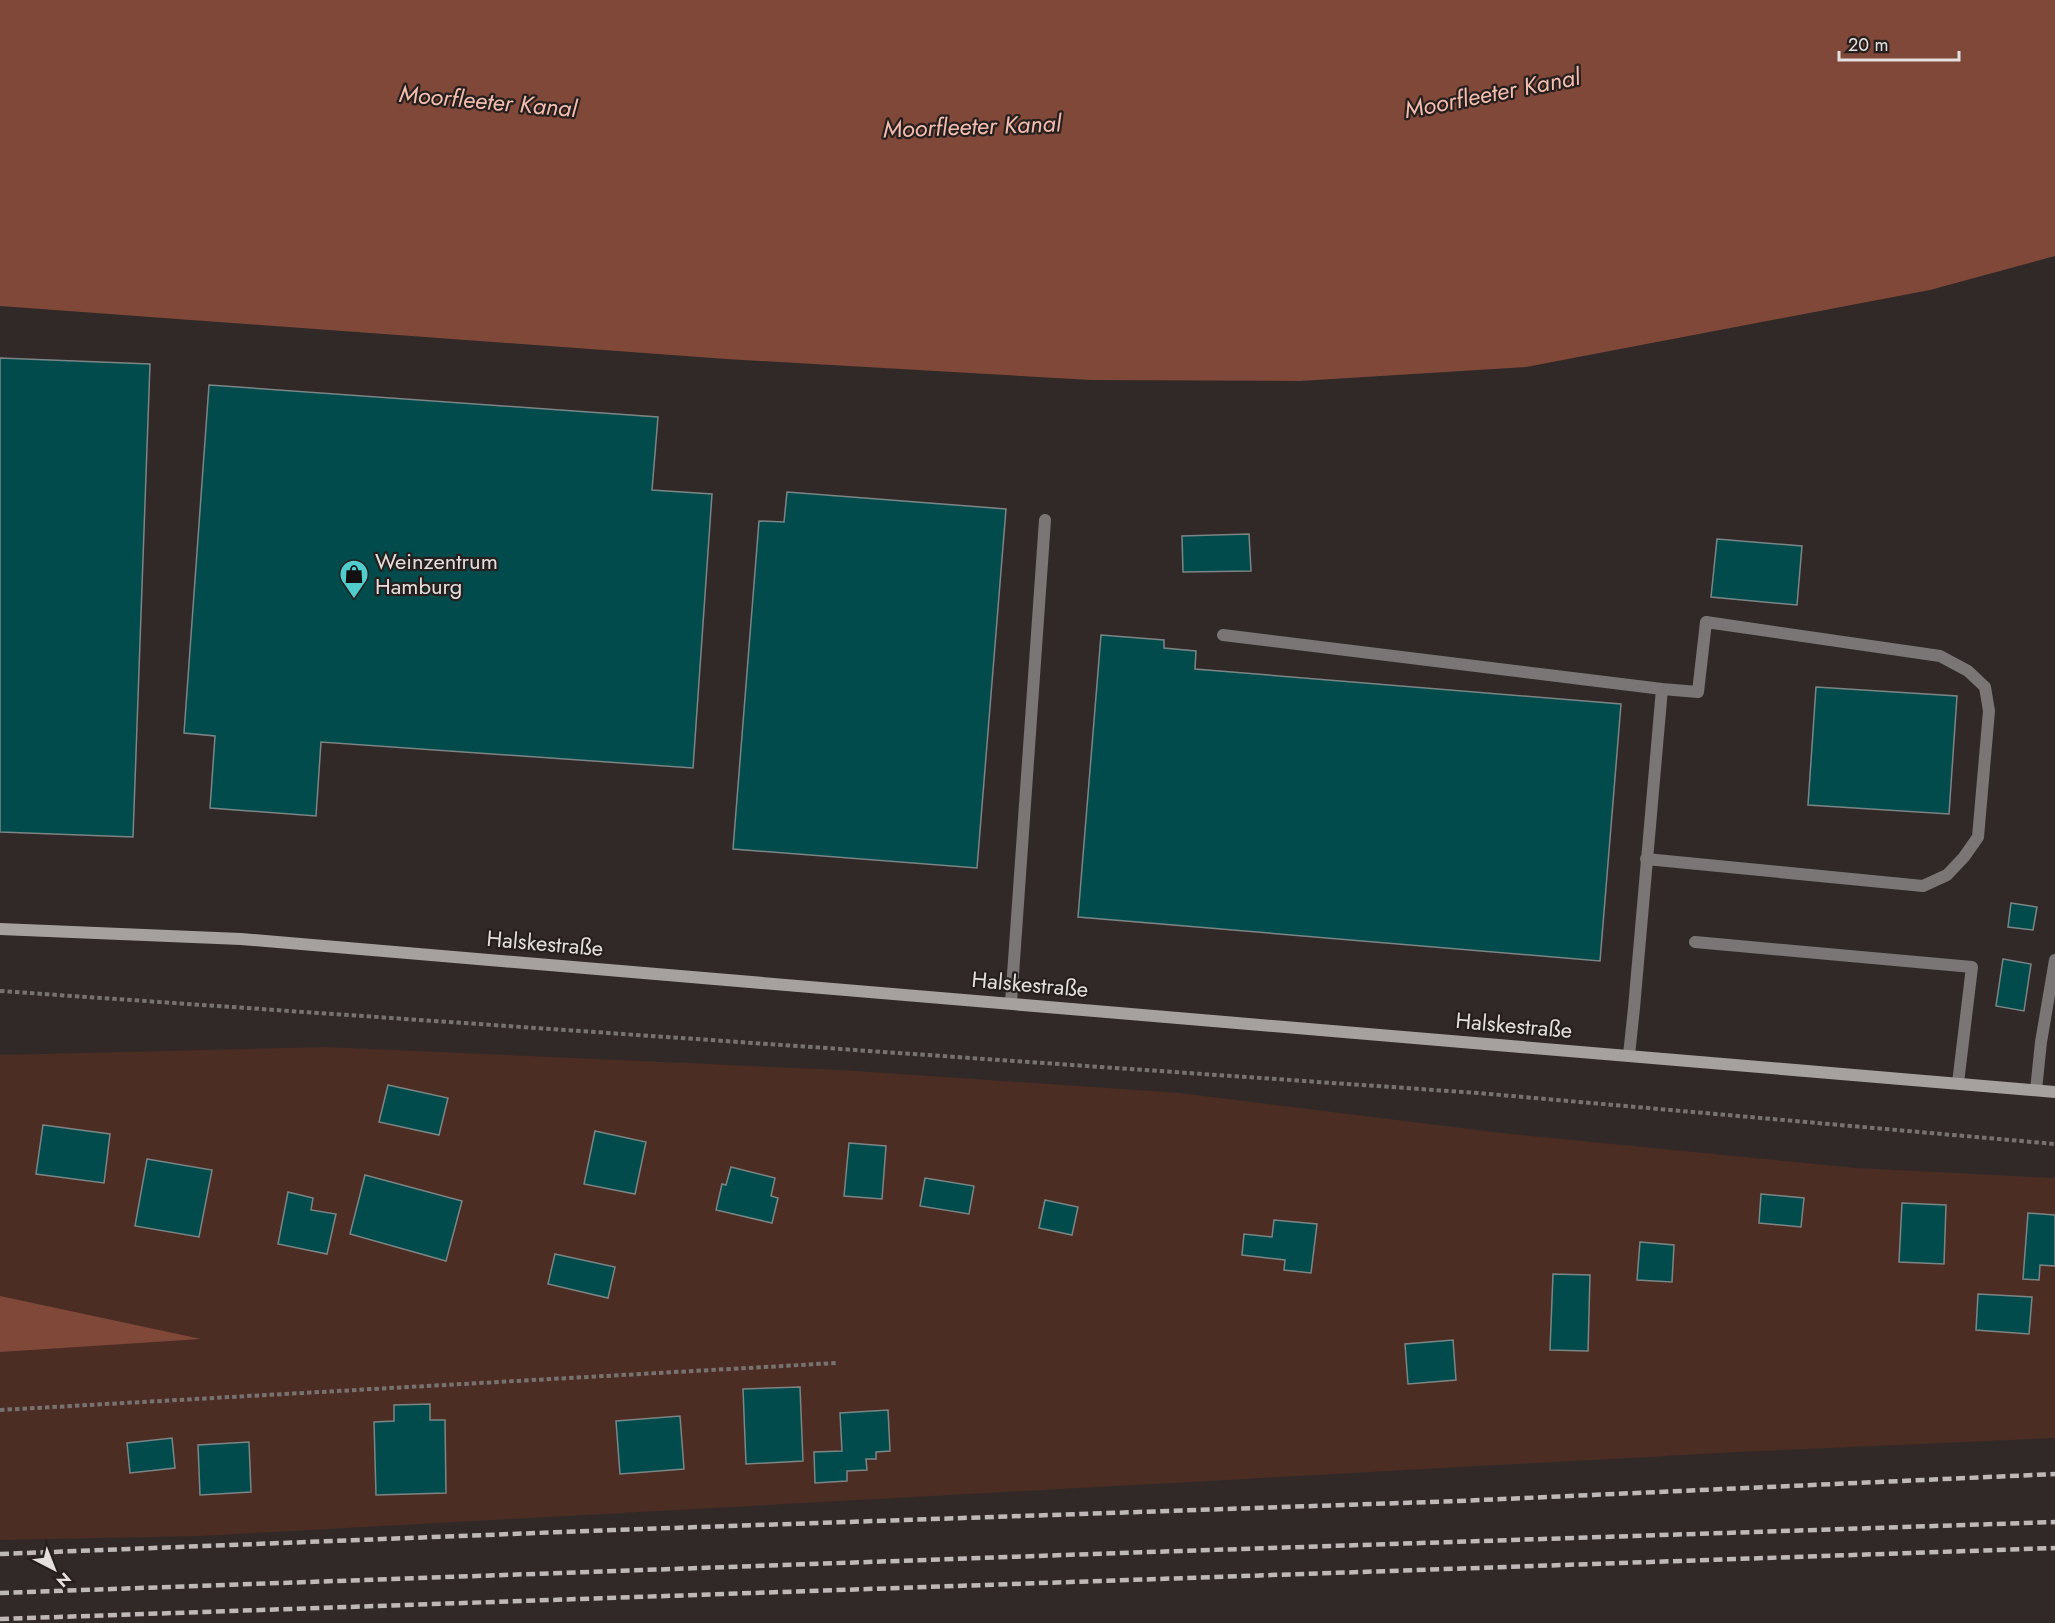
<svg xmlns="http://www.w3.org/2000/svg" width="2055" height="1623" font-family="Jost,sans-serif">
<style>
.green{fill:#4b2d24}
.forest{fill:#7f4839}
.building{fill:#024b4c;stroke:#7c8585;stroke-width:1.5}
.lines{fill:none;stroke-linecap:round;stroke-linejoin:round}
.path{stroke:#777270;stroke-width:4;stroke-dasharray:4.5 3;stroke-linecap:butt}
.lane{stroke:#797675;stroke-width:12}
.secondary{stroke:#a6a09f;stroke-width:12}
.rail{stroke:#beb9b8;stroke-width:4.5;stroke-dasharray:9 4.5;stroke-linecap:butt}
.labels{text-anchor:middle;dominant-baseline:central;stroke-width:4.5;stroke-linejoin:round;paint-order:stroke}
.poi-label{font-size:22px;fill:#e4e0df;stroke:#261f1e;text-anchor:start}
.street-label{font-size:22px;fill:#e4e0df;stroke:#261f1e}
.water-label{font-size:24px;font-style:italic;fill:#f3beaf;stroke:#261f1e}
</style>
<rect width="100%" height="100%" fill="#302927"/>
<path class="green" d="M 328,1047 L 842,1070 L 1180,1093 L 1502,1133 L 1856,1168 L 2055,1178 L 2055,1438 L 1738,1452 L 201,1536 L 0,1540 L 0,1055 Z"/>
<path class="forest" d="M 0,0 L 2055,0 L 2055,256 L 1930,290 L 1526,367 L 1300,381 L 1091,380 L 726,359 L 0,306 Z
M 0,1296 L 201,1339 L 0,1352 Z"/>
<path class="building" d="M 0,358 L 150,364 L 133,837 L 0,832 Z
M 209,385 L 658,417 L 652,490 L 712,494 L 693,768 L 321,742 L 316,816 L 210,808 L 215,736 L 184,733 Z
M 787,492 L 1006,509 L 977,868 L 733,849 L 759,521 L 784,522 Z
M 1249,534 L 1251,571 L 1183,572 L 1182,536 Z
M 1717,539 L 1802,546 L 1797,605 L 1711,597 Z
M 1101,635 L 1164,640 L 1164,648 L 1196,651 L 1195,669 L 1621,704 L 1600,961 L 1078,917 Z
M 1816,687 L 1957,696 L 1949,814 L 1808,805 Z
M 2011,903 L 2037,907 L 2033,930 L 2008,927 Z
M 2003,959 L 2031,964 L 2024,1011 L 1996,1006 Z
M 388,1085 L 448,1098 L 439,1135 L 379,1122 Z
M 43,1125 L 110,1134 L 104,1183 L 36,1174 Z
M 595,1131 L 646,1142 L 635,1194 L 584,1184 Z
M 849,1143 L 886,1146 L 882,1199 L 844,1196 Z
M 147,1159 L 212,1170 L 199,1237 L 135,1226 Z
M 731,1167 L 775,1178 L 771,1196 L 778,1198 L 772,1223 L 716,1210 L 722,1184 L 726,1185 Z
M 365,1175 L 462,1201 L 446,1261 L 350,1234 Z
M 925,1178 L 974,1186 L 969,1214 L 920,1206 Z
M 288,1192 L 313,1198 L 311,1210 L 336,1214 L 327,1254 L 278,1244 Z
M 1761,1194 L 1804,1198 L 1801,1227 L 1759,1223 Z
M 1045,1200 L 1078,1207 L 1072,1235 L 1039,1228 Z
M 1902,1203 L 1946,1205 L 1944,1264 L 1899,1262 Z
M 2028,1213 L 2055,1215 L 2055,1266 L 2040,1265 L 2039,1280 L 2023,1279 Z
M 1274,1220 L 1317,1224 L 1311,1273 L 1284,1270 L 1285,1260 L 1242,1255 L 1244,1234 L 1272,1237 Z
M 1640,1242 L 1674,1245 L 1672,1282 L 1637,1280 Z
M 555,1254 L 615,1267 L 608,1298 L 548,1284 Z
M 1553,1274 L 1590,1275 L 1588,1351 L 1550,1350 Z
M 1978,1294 L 2032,1297 L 2029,1334 L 1976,1330 Z
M 1453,1340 L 1456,1380 L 1408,1384 L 1405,1344 Z
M 800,1387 L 803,1461 L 746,1464 L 743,1389 Z
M 430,1404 L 430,1420 L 445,1420 L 446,1493 L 376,1495 L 374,1422 L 394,1421 L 394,1405 Z
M 888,1410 L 890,1451 L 876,1452 L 876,1459 L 866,1459 L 867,1470 L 847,1471 L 847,1481 L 815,1483 L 814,1452 L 842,1451 L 840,1413 Z
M 680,1416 L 684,1469 L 620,1474 L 616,1421 Z
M 172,1438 L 175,1468 L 130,1473 L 127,1443 Z
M 249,1442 L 251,1492 L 200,1495 L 198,1445 Z"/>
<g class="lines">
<path class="path" d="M 0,991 L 1478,1093 L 2055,1144
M 0,1410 L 836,1363"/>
<path class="lane" d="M 1223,635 L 1662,689 L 1634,1008 L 1629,1055
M 1646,859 L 1923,886 L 1947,875 L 1964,857 L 1978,837 L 1989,711 L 1985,687 L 1968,671 L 1940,656 L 1706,622 L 1698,692 L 1662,689
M 1695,942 L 1972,967 L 1958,1083
M 1011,1003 L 1045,520
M 2036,1090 L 2041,1042 L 2055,960"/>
<path class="secondary" d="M 0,929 L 241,939 L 2055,1092"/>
<path class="rail" d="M 0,1554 L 613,1530 L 1459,1501 L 2055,1474
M 0,1593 L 1120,1553 L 2055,1522
M 0,1619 L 2055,1548"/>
</g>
<defs>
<g id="shop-pin" transform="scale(1.5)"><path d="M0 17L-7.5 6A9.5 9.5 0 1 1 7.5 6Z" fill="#52cdce" stroke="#261f1e"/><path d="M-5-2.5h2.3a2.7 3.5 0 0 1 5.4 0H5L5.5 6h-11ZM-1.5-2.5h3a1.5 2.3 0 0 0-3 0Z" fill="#111"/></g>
</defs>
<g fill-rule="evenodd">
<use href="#shop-pin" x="354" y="574"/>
</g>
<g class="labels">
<g class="poi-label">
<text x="375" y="561">Weinzentrum<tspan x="375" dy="25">Hamburg</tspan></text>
</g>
<g class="street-label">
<text transform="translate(545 943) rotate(5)">Halskestraße</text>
<text transform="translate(1030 984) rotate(5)">Halskestraße</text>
<text transform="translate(1514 1025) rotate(5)">Halskestraße</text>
</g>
<g class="water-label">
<text transform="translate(1492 93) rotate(-11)">Moorfleeter Kanal</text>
<text transform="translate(488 101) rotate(5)">Moorfleeter Kanal</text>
<text transform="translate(972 126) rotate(-2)">Moorfleeter Kanal</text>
</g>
</g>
<g transform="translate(54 1569) rotate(138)" stroke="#261f1e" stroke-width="4.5" paint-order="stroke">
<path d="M0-4.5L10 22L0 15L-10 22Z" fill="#e4e0df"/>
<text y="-9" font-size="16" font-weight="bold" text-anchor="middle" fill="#e4e0df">N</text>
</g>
<path d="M1839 51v9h120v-9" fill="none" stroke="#e4e0df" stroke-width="3"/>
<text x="1848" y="51" font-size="18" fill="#e4e0df" stroke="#261f1e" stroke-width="4.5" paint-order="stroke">20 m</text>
</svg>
